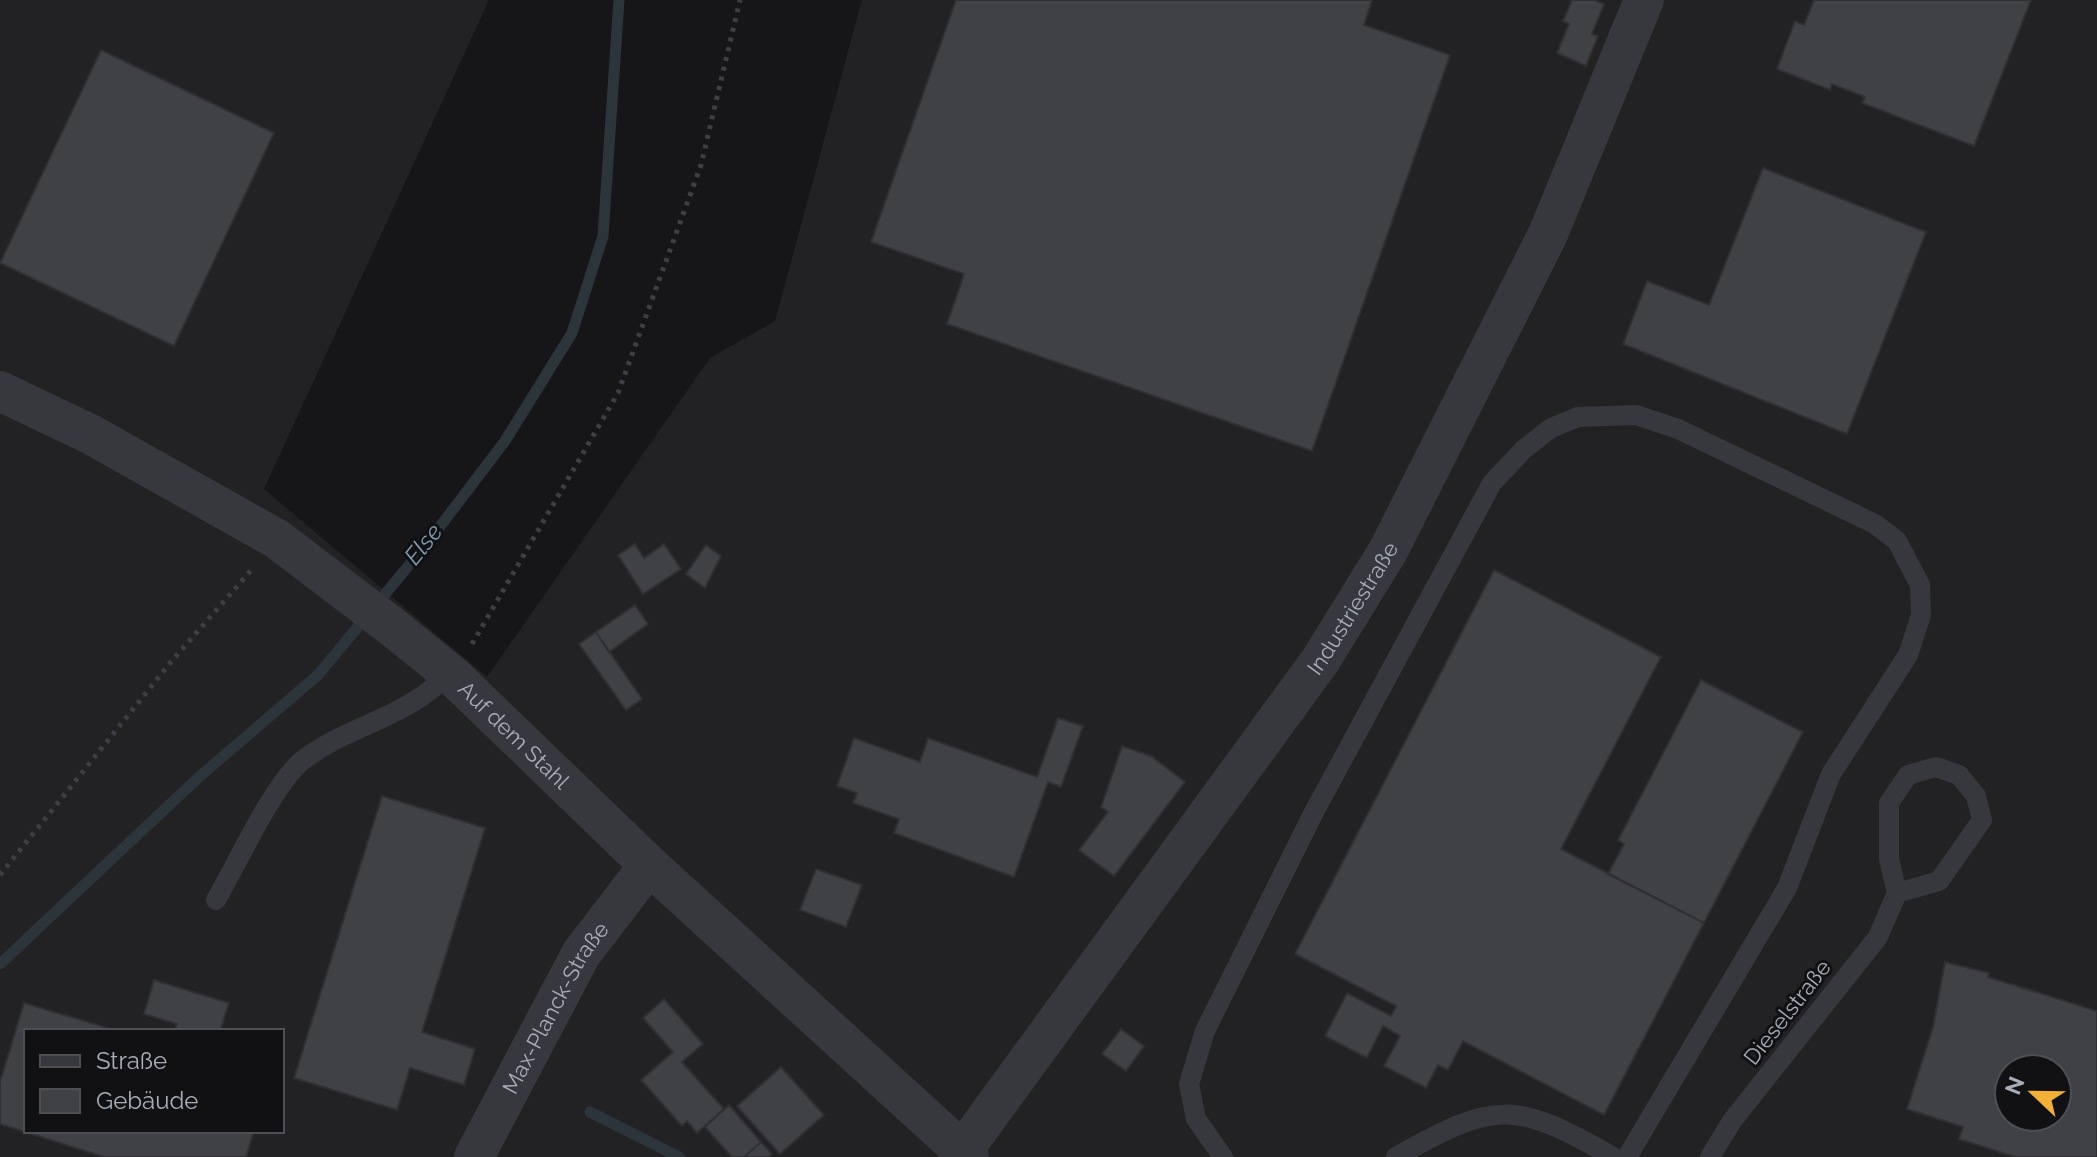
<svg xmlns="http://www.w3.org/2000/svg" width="2097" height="1157" font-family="Raleway,sans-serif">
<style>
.built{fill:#222225;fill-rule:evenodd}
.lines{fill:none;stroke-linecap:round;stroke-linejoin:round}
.stream{stroke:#2c353c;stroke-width:11}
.building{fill:#404145;stroke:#303034;stroke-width:2;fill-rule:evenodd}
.path{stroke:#3d3f44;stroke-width:5;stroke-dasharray:4 6;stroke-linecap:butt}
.service{stroke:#37383d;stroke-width:20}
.minor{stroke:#37383d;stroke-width:40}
.labels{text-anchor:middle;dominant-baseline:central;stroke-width:6;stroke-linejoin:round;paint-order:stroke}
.street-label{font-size:22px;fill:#a8adb8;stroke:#111113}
.water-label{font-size:24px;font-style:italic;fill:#7f9bb3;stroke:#111113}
</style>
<rect width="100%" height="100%" fill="#161618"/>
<path class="built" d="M 0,0 L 489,0 L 264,489 L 487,677 L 710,358 L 775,321 L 862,0 L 2097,0 L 2097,1157 L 0,1157 ZM 26,1031 L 282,1031 L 282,1131 L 26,1131 ZM 2009,1069 L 2057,1069 L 2057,1117 L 2009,1117 Z"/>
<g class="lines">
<path class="stream" d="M 0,964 L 199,777 L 318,675 L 429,541 L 505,441 L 572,333 L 603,236 L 619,0
M 590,1112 L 679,1157"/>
</g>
<path class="building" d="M 956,0 L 1372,0 L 1364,25 L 1450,55 L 1312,451 L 947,324 L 964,274 L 871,242 Z
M 1572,0 L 1595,0 L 1604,4 L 1592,34 L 1598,36 L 1586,66 L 1557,53 L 1569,24 L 1563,21 Z
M 1814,0 L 2031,0 L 1974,146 L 1862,103 L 1865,97 L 1832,84 L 1830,90 L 1777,69 L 1795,21 L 1804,25 Z
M 101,50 L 274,133 L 174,346 L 0,263 Z
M 1763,168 L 1926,232 L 1847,434 L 1623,344 L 1647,281 L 1709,305 Z
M 635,544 L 644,558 L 664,544 L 681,569 L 643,594 L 618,555 Z
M 706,545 L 721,556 L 705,588 L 686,574 Z
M 1494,570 L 1661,657 L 1561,849 L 1704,923 L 1604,1115 L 1463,1041 L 1448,1070 L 1438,1065 L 1426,1088 L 1384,1066 L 1400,1036 L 1383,1026 L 1367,1058 L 1325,1036 L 1347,993 L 1391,1016 L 1396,1006 L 1295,954 Z
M 635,605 L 648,624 L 609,652 L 596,632 Z
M 596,632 L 642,699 L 626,710 L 579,644 Z
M 1701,680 L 1803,732 L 1704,923 L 1608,874 L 1624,844 L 1618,840 Z
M 1058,718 L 1083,726 L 1061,787 L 1048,782 L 1014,877 L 894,833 L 899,819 L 853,803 L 857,793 L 837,786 L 854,738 L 920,762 L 928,738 L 1037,777 Z
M 1122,746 L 1151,756 L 1185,782 L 1114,876 L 1079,850 L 1108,812 L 1101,807 Z
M 382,796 L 485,828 L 422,1032 L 475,1049 L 464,1085 L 410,1068 L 397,1110 L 294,1078 Z
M 816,869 L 862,885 L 846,927 L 800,910 Z
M 1945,962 L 1989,973 L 1988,977 L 2097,1011 L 2097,1157 L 2015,1157 L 1959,1139 L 1963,1127 L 1907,1109 L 1933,1027 ZM 2009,1069 L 2057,1069 L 2057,1117 L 2009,1117 Z
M 154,980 L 229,1003 L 220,1031 L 174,1031 L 177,1024 L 144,1014 Z
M 664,999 L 703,1044 L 682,1062 L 724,1109 L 697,1133 L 687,1121 L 682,1126 L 641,1080 L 673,1052 L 643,1018 Z
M 24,1003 L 118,1031 L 26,1031 L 26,1131 L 254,1131 L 246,1157 L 104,1157 L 0,1124 L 0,1082 Z
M 1121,1029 L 1144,1046 L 1126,1071 L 1102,1054 Z
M 781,1067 L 824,1115 L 780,1154 L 737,1106 Z
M 729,1105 L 761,1142 L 744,1157 L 732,1157 L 705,1127 Z
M 761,1142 L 772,1154 L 768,1157 L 744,1157 Z"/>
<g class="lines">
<path class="path" d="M 472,644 L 618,393 L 701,165 L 740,0
M 0,875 L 170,663 L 254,567"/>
<path class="service" d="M 216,900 C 237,864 273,784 303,760 C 349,725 409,717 449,673
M 1223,1157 L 1196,1119 L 1189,1084 L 1205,1031 L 1313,814 L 1492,483 L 1523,450 L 1551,428 L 1578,417 L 1636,415 L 1678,429 L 1875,524 L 1897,541 L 1920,585 L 1921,615 L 1908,655 L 1831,774 L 1787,888 L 1627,1157
M 1396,1157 C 1495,1101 1514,1100 1613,1157
M 1710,1157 L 1732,1121 L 1878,937 L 1897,893 L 1889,859 L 1889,803 L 1908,775 L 1936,767 L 1959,775 L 1976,796 L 1982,820 L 1939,881 L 1897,893"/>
<g class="minor">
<path id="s1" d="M 0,391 L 90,434 L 277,539 L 395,629 L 453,676 L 649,865 L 969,1157"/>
<path id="s2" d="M 474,1157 L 581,954 L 649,865"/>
<path id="s3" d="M 958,1157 L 1320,661 L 1388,551 L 1548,234 L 1644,0"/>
</g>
</g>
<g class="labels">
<g class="street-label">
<text stroke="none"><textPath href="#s3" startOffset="676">Industriestraße</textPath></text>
<text stroke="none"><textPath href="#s1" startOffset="622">Auf dem Stahl</textPath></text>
<text stroke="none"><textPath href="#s2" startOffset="170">Max-Planck-Straße</textPath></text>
<text transform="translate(1787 1012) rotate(-52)">Dieselstraße</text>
</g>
<g class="water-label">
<text transform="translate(423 544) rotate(-51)">Else</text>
</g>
</g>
<rect x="24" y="1029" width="260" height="104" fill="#111113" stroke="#4d4f55" stroke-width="2"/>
<rect x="40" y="1055" width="40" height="12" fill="#37383d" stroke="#4d4f55" stroke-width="2"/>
<text x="96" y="1069" font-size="24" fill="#a8adb8">Straße</text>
<rect x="40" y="1089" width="40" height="24" fill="#404145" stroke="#4d4f55" stroke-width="2"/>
<text x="96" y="1109" font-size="24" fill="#a8adb8">Gebäude</text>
<g transform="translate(2033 1093) rotate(292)"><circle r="38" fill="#111113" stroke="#4d4f55" stroke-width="2"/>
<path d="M0-6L14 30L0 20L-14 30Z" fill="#f2b134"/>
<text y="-12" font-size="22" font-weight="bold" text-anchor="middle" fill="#a8adb8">N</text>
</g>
</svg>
